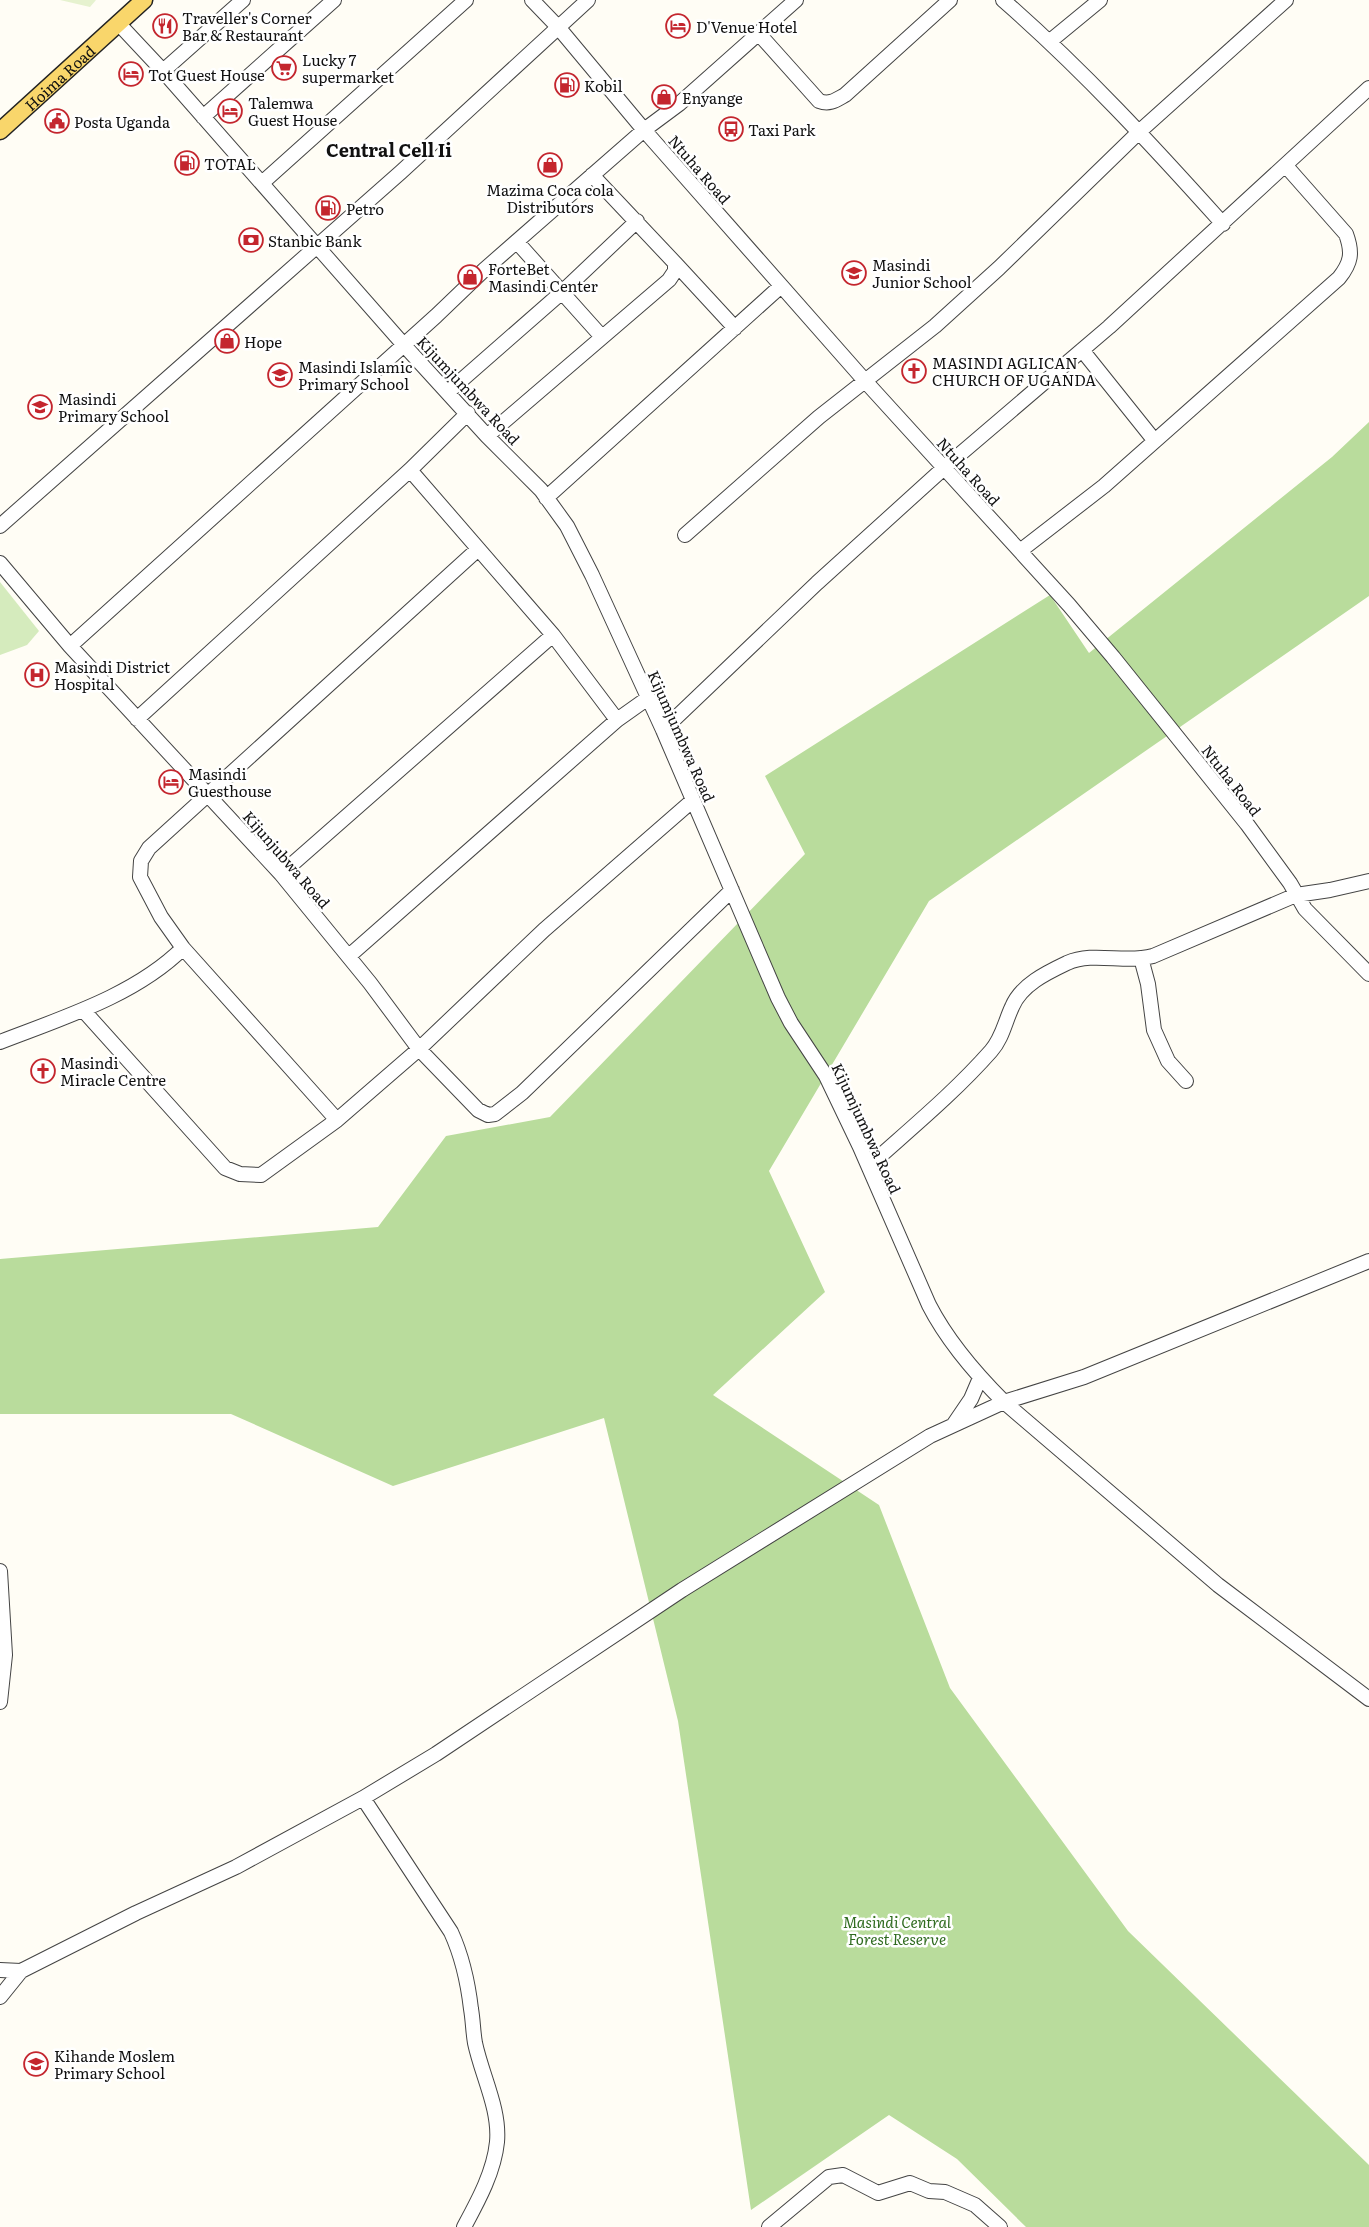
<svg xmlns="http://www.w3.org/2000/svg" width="1369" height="2227" font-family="Literata,serif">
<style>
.green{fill:#d5ebbd}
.forest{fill:#b9dc9c}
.pitch{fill:#e6f2cf}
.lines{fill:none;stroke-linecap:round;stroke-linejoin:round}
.minor-casing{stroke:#444;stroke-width:16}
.major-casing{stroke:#222;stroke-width:19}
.minor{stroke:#fff;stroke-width:14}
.major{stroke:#f9d66b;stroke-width:16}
.labels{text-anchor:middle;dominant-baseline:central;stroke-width:5;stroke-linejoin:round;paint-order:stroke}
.poi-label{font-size:15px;fill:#111;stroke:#fff;text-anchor:start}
.street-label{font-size:15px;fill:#111;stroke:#fff}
.park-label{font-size:15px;font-style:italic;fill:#2f6b1f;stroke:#fff}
.quarter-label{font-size:18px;font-weight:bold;fill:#111;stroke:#fff}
</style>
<rect width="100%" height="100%" fill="#fffdf5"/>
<path class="green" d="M 0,582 L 39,631 L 27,645 L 0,655 Z"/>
<path class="forest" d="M 1369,422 L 1369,596 L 929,901 L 769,1171 L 825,1292 L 713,1395 L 879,1505 L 950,1688 L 1128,1931 L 1369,2165 L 1369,2227 L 1026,2227 L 957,2159 L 889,2115 L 751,2210 L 678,1721 L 604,1418 L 393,1486 L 231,1414 L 0,1414 L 0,1259 L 378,1227 L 446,1136 L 550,1117 L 805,854 L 765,776 L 1050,595 L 1089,653 L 1332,457 Z"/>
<path class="pitch" d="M 60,0 L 96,0 L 90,7 Z"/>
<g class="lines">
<g class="minor-casing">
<path id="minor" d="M 532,0 L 558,27 L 644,130 L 866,382 L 1069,605 L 1113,657 L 1247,824 L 1290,883 L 1305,909 L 1369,974
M 1003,0 C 1082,69 1153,146 1223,224
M 118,23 L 163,71 L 403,344 L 487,436 L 541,490 L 567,526 L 592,575 L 663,730 L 778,998 L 791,1023 L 826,1076 L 860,1147 L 929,1305 C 948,1342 975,1373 1004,1402 L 1218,1585 L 1369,1699
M 759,34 L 819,101 C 830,105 836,100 845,95 L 950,0
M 1049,42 L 1100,0
M 163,71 L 243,0
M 203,117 L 334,0
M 262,183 L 466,0
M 517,242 L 602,337
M 675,263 L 735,328
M 1082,350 L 1154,440
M 448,392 L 561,293 L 637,221
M 487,436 L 669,280 L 675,271 L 675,263 L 592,175
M 410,470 L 553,635 L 617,720
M 546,498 L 781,286
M 0,526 L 401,172 L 588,0
M 685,535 L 819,417 L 935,326 L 999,268 L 1140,131 L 1286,0
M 1020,551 L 1104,486 L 1339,278 C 1351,263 1353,253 1346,234 L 1286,166
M 0,563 L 70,646 L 281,874 L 370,983 L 419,1049 L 478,1110 L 488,1115 L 495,1114 L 522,1093 L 732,890
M 70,646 L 436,316 L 484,270 L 644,130 L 679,104 L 796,0
M 137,719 L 410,470 L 468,413
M 663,730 L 817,583 L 945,467 L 1109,327 L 1369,88
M 281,874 L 553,635
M 183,948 L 337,1120
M 349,956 L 617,720 L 648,698
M 1141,958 L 1148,984 L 1154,1030 L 1168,1061 L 1186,1081
M 83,1010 L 225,1168 L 240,1174 L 261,1175 L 337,1120 L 419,1049 L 544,930 L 692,801
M 0,1042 C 62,1018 136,995 183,948 L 161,917 L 140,877 L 141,861 L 149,848 L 477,550
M 869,1166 C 910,1129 954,1093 991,1051 C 1002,1039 1005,1022 1012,1007 C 1021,985 1046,973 1067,963 C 1094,951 1125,964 1153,956 L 1296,895 L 1330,890 L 1369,881
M 954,1424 L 971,1399 L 980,1378
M 0,1571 L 5,1655 L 0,1702
M 363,1798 L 451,1932 C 462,1956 468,1983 471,2009 C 473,2020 473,2032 475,2043 C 482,2076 500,2109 497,2142 C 494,2172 478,2201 464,2227
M 0,1970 L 21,1971
M 0,1997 L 21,1971 L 136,1913 L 236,1867 L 363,1798 L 436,1754 L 682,1590 L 930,1436 L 1004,1402 L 1084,1377 L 1369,1261
M 769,2227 L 829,2177 L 843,2175 L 878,2193 L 910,2183 L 929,2191 L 945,2192 L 975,2205 L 1000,2227"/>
</g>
<g class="major-casing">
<g id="major">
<path id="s1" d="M 0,131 L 144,0"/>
</g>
</g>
<use href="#minor" class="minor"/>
<use href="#major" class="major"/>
</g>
<defs>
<g id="restaurant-ring" transform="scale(1.25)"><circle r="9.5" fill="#fff" stroke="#c4262e" stroke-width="1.5"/><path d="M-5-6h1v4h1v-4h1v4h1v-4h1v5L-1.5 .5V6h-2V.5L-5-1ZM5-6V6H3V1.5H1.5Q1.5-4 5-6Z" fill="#c4262e"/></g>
<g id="hotel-ring" transform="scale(1.25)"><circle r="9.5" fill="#fff" stroke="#c4262e" stroke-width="1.5"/><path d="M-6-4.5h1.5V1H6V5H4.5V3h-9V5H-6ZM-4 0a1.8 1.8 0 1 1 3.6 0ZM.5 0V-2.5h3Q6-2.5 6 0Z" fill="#c4262e"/></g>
<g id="supermarket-ring" transform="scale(1.25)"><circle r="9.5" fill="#fff" stroke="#c4262e" stroke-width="1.5"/><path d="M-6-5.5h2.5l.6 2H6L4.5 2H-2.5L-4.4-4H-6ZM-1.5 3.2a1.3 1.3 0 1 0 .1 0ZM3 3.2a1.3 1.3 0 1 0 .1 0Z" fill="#c4262e"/></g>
<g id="fuel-ring" transform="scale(1.25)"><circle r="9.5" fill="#fff" stroke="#c4262e" stroke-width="1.5"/><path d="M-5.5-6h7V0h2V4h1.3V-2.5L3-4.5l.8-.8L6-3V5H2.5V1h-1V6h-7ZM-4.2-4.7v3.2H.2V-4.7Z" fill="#c4262e"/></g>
<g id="shop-ring" transform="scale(1.25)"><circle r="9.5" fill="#fff" stroke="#c4262e" stroke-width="1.5"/><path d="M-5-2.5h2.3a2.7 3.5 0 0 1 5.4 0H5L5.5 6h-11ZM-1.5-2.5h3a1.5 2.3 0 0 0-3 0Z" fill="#c4262e"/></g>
<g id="civic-ring" transform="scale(1.25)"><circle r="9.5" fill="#fff" stroke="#c4262e" stroke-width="1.5"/><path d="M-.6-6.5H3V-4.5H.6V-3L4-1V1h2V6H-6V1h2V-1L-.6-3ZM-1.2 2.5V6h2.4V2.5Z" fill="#c4262e"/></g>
<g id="bus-ring" transform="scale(1.25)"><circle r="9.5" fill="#fff" stroke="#c4262e" stroke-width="1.5"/><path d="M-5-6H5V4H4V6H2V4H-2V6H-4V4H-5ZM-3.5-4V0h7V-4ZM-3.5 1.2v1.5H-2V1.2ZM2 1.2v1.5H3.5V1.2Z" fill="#c4262e"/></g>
<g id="bank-ring" transform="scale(1.25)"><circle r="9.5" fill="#fff" stroke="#c4262e" stroke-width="1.5"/><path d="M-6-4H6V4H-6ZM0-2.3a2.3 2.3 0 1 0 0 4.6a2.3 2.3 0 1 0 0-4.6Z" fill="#c4262e"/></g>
<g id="school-ring" transform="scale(1.25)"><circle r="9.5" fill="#fff" stroke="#c4262e" stroke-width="1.5"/><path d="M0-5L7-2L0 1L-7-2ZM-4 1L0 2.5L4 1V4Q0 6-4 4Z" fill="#c4262e"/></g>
<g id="church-ring" transform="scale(1.25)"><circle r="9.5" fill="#fff" stroke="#c4262e" stroke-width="1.5"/><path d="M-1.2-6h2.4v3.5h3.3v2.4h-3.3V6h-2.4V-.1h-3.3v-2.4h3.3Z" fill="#c4262e"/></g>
<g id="hospital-ring" transform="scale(1.25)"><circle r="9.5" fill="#fff" stroke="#c4262e" stroke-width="1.5"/><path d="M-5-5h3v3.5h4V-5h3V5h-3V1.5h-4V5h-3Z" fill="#c4262e"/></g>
</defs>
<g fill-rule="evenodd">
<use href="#restaurant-ring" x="165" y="26"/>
<use href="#hotel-ring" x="678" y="26"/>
<use href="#supermarket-ring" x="284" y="68"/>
<use href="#hotel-ring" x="131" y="74"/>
<use href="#fuel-ring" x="567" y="85"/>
<use href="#shop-ring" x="664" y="97"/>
<use href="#hotel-ring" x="230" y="111"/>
<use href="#civic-ring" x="57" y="121"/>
<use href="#bus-ring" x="731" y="129"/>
<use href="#fuel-ring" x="187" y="163"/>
<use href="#shop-ring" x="550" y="165"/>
<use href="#fuel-ring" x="328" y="208"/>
<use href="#bank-ring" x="251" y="240"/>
<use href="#school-ring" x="854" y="273"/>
<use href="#shop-ring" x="470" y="277"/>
<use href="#shop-ring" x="227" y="341"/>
<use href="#church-ring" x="914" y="371"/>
<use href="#school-ring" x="280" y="375"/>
<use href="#school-ring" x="40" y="407"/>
<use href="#hospital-ring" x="37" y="675"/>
<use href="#hotel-ring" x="171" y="782"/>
<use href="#church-ring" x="43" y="1071"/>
<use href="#school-ring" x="36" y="2064"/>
</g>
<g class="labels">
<g class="poi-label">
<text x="182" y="17">Traveller's Corner<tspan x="182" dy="17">Bar &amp; Restaurant</tspan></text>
<text x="696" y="26">D'Venue Hotel</text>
<text x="302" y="59">Lucky 7<tspan x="302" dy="17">supermarket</tspan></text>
<text x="148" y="74">Tot Guest House</text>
<text x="584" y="85">Kobil</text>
<text x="682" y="97">Enyange</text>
<text x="248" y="102">Talemwa<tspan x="248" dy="17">Guest House</tspan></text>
<text x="74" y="121">Posta Uganda</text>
<text x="748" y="129">Taxi Park</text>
<text x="204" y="163">TOTAL</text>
<text x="550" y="189" text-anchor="middle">Mazima Coca cola<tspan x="550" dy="17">Distributors</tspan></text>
<text x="346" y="208">Petro</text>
<text x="268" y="240">Stanbic Bank</text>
<text x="872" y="264">Masindi<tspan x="872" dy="17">Junior School</tspan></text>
<text x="488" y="268">ForteBet<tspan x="488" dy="17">Masindi Center</tspan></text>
<text x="244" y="341">Hope</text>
<text x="932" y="362">MASINDI AGLICAN<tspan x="932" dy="17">CHURCH OF UGANDA</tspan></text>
<text x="298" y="366">Masindi Islamic<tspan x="298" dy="17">Primary School</tspan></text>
<text x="58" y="398">Masindi<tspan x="58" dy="17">Primary School</tspan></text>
<text x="54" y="666">Masindi District<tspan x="54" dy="17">Hospital</tspan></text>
<text x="188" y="773">Masindi<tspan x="188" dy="17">Guesthouse</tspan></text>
<text x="60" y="1062">Masindi<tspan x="60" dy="17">Miracle Centre</tspan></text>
<text x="54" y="2055">Kihande Moslem<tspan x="54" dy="17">Primary School</tspan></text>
</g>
<g class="street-label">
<text stroke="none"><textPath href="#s1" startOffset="80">Hoima Road</textPath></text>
<text transform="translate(700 169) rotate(49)">Ntuha Road</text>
<text transform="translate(469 390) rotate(47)">Kijumjumbwa Road</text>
<text transform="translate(969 471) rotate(48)">Ntuha Road</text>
<text transform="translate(682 736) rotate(66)">Kijumjumbwa Road</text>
<text transform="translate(1232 780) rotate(52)">Ntuha Road</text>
<text transform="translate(287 859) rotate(49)">Kijunjubwa Road</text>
<text transform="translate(867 1128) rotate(65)">Kijumjumbwa Road</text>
</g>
<g class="park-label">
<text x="897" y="1921">Masindi Central<tspan x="897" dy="17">Forest Reserve</tspan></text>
</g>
<g class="quarter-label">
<text x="389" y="149">Central Cell Ii</text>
</g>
</g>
</svg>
